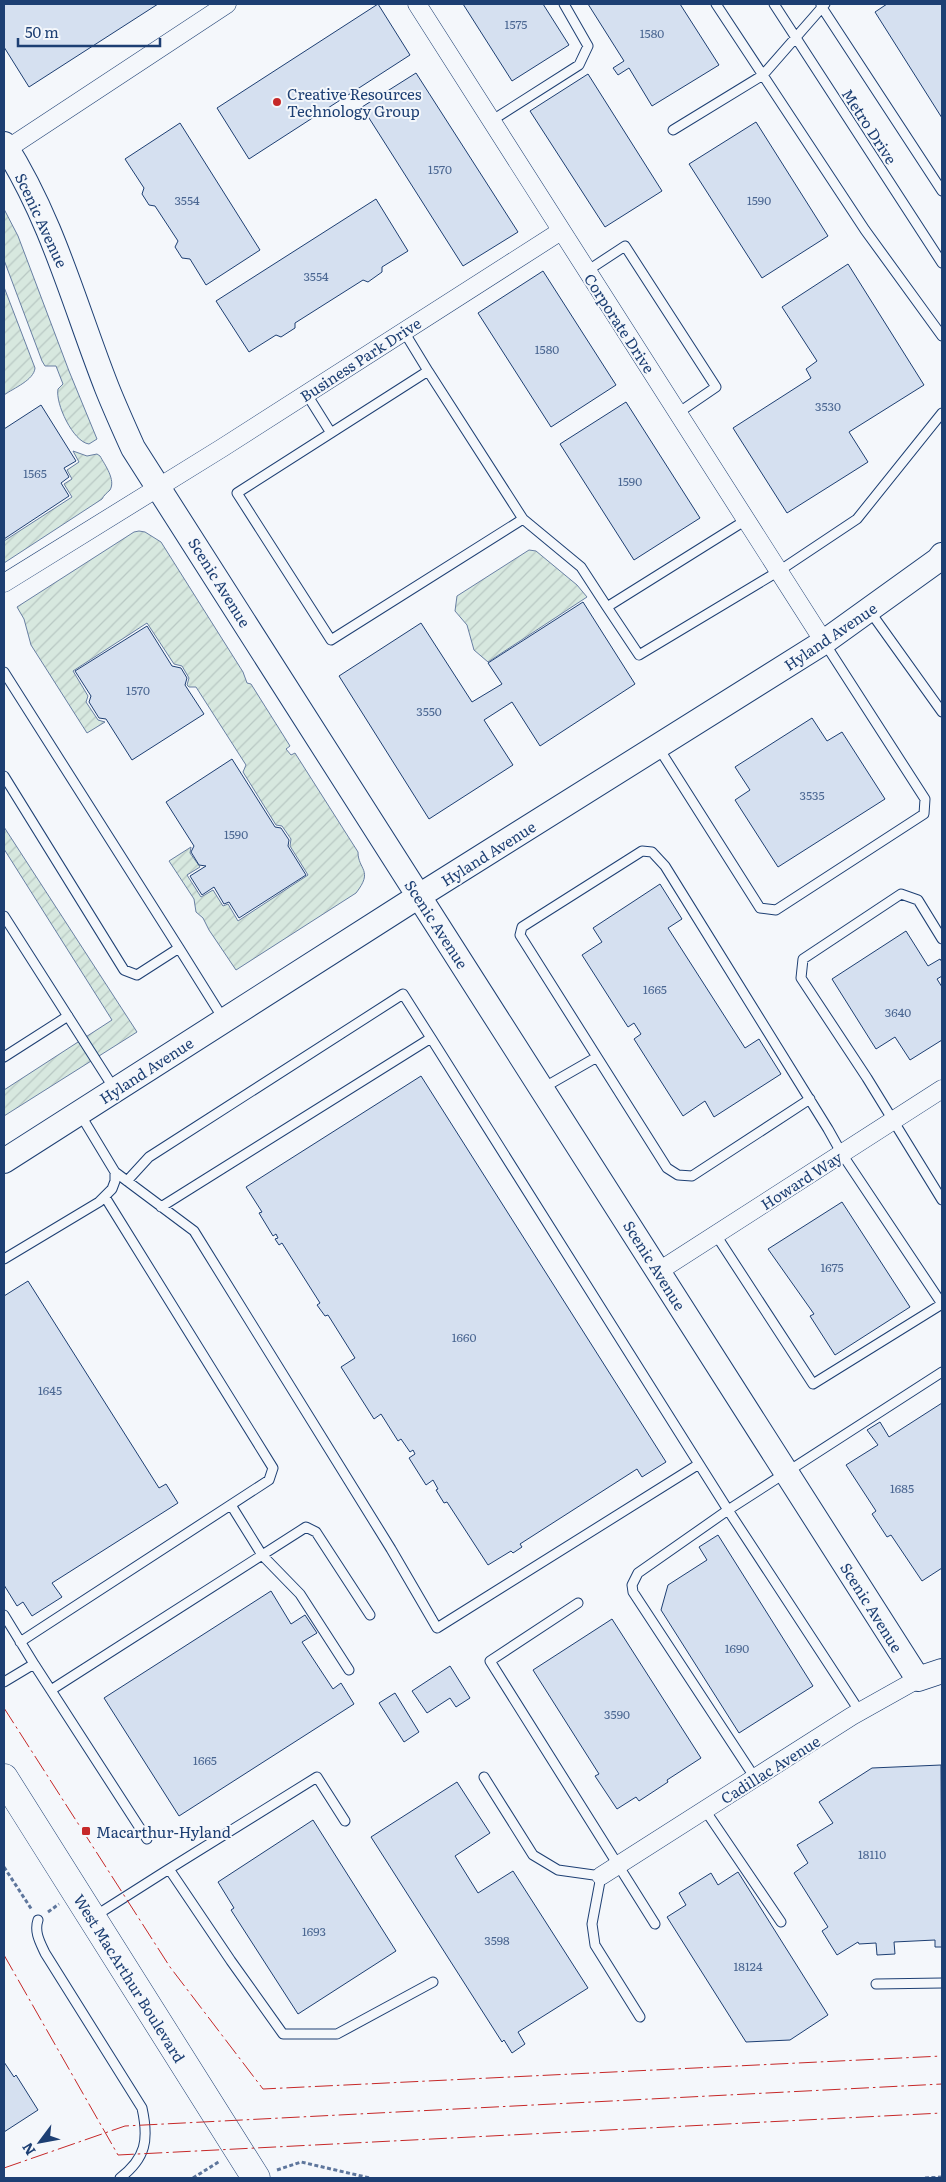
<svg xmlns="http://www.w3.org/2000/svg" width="946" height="2182" font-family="Literata,serif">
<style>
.garden{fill:url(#garden-furrows);stroke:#687fa3}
.building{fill:#d5e0f0;stroke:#1d3f73}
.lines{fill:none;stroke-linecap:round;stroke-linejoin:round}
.lane-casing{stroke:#1d3f73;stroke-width:11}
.street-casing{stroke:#1d3f73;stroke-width:19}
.secondary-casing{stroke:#1d3f73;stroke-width:26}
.primary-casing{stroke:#1d3f73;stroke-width:29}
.path{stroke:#5e769c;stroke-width:3;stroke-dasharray:4 2.5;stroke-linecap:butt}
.lane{stroke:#f4f7fb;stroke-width:9}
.street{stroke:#f4f7fb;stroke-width:18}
.secondary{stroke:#f4f7fb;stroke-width:24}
.primary{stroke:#f4f7fb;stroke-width:28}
.power{stroke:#c62828;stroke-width:1;stroke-dasharray:18 4 2.5 4;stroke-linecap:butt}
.poi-dot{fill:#c62828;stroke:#f4f7fb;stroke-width:2}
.labels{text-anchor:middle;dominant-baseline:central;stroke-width:4;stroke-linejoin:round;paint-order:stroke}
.number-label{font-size:12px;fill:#4b6792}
.poi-label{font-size:15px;fill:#1d3f73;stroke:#f4f7fb;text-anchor:start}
.street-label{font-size:15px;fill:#1d3f73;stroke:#f4f7fb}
</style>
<defs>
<pattern id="garden-furrows" width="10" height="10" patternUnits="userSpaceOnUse" patternTransform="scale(1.25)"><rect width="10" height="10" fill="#d7e8df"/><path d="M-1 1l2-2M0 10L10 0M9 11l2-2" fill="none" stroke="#b8c8c3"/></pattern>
</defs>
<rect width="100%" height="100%" fill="#f4f7fb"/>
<path class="garden" d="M 4,209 L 18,236 L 69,371 L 97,439 L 89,444 C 73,442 55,403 58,389 L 63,384 L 56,366 L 45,366 L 42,361 L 4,260 Z
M 4,287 L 35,368 C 34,380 14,388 4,395 Z
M 73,451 L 87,456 L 97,454 L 100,456 C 105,465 116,480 110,490 C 107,493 104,495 102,499 L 4,563 L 4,541 L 72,497 L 64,484 L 72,479 L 67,470 L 79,462 Z
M 139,531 L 145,532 L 161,542 L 243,672 L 247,683 L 251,684 L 290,746 L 286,749 L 291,755 L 295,753 L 358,852 C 358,870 374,870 356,893 L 236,970 L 209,930 L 203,918 L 196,912 L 194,899 L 169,861 L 191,847 L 190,853 L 200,867 L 187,875 L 201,897 L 213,890 L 223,906 L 228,904 L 238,921 L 308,875 L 290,846 L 291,839 L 282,826 L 276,825 L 243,772 L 246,765 L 196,687 L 189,687 L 187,685 L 189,678 L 182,666 L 174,664 L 147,623 L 73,671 L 88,696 L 86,702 L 98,720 L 105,722 L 87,733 L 31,645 L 24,619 L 17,607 L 134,532 Z
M 529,550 L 536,551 L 577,585 L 587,597 L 488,662 L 474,650 L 467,625 L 455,611 L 457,596 Z
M 4,827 L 137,1032 L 4,1116 L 4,1090 L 112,1020 L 4,849 Z"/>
<path class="building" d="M 4,4 L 158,4 L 29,87 L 4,47 Z
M 378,4 L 410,55 L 249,159 L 217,108 Z
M 463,4 L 543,4 L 569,45 L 512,81 Z
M 588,4 L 680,4 L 719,65 L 652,106 L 629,68 L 618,75 L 613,68 L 624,61 Z
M 887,4 L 942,4 L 942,118 L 875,12 Z
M 416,73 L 518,232 L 463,266 L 362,107 Z
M 588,74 L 662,191 L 605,227 L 530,111 Z
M 756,122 L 828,236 L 762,278 L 689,164 Z
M 180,123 L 260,250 L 206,285 L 190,259 L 182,258 L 175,247 L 178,241 L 155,206 L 149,205 L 142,194 L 144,188 L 125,159 Z
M 376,199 L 408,251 L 382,267 L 382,272 L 368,282 L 363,280 L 295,323 L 295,328 L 281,337 L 276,335 L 249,352 L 216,301 Z
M 848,264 L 924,385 L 849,432 L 868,462 L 787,513 L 733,428 L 811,378 L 806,369 L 817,361 L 782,307 Z
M 543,271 L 616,385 L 551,427 L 478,313 Z
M 626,402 L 700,518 L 634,560 L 560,444 Z
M 41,405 L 76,461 L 64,468 L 69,477 L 61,483 L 69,496 L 4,539 L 4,429 Z
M 583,602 L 635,684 L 540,746 L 512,702 L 484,720 L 513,765 L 429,819 L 339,676 L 421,623 L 472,702 L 502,684 L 488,663 Z
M 147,626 L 172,666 L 181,668 L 187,678 L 185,685 L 204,714 L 132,760 L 106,719 L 99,718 L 89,702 L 91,696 L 75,671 Z
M 812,718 L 827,741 L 842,732 L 885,799 L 778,867 L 735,800 L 750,790 L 735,767 Z
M 232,759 L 275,827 L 281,828 L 289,840 L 288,846 L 306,875 L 239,918 L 229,902 L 224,904 L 214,887 L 202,895 L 190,876 L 206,866 L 199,865 L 191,852 L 194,846 L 166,802 Z
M 660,884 L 682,919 L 668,928 L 745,1048 L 759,1039 L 781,1074 L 714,1117 L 705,1101 L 683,1116 L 634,1039 L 641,1034 L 634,1023 L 628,1027 L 582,955 L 602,942 L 593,928 Z
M 906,931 L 928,966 L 940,959 L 942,962 L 942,976 L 937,979 L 942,987 L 942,1040 L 910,1060 L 895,1037 L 876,1049 L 832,979 Z
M 421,1076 L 666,1462 L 642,1477 L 637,1469 L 520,1544 L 522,1547 L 513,1553 L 511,1551 L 488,1565 L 447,1502 L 444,1503 L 436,1490 L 438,1489 L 433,1480 L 426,1485 L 409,1458 L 415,1454 L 413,1450 L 410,1452 L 401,1439 L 398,1441 L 381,1414 L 374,1419 L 341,1367 L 355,1358 L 328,1315 L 325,1316 L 317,1305 L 320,1303 L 282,1243 L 279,1245 L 275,1239 L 278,1238 L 276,1234 L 273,1236 L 259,1213 L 262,1212 L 246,1187 Z
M 842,1202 L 910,1307 L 835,1355 L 810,1316 L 814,1314 L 768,1249 Z
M 28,1281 L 159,1488 L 166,1484 L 178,1503 L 52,1583 L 62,1597 L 32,1616 L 23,1602 L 17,1606 L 4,1585 L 4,1296 Z
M 942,1403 L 942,1568 L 922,1581 L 891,1535 L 887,1537 L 872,1514 L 876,1511 L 846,1465 L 878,1445 L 867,1430 L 880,1422 L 889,1437 Z
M 718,1535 L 813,1686 L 739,1733 L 661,1610 L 668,1585 L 707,1560 L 699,1547 Z
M 271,1591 L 291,1624 L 305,1615 L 317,1633 L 302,1642 L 333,1689 L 341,1683 L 354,1704 L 179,1816 L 104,1698 Z
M 612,1619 L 701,1758 L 667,1780 L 668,1782 L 639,1801 L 636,1797 L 617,1809 L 595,1776 L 599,1774 L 533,1670 Z
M 450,1666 L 470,1698 L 456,1707 L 450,1698 L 427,1713 L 412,1691 Z
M 395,1693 L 419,1732 L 404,1742 L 379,1703 Z
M 941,1765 L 942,1947 L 935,1947 L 935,1940 L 894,1942 L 895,1954 L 877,1955 L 876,1943 L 859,1944 L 858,1942 L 837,1955 L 822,1931 L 828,1927 L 794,1873 L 808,1863 L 797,1845 L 833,1823 L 819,1802 L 872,1768 Z
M 457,1782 L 490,1833 L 455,1856 L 478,1893 L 513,1871 L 588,1988 L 518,2032 L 525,2044 L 512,2053 L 504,2040 L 502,2042 L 371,1837 Z
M 313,1820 L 396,1951 L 298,2014 L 231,1910 L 234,1908 L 218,1882 Z
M 738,1872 L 828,2015 L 790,2040 L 746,2042 L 667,1917 L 686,1905 L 679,1893 L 711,1873 L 718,1885 Z
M 4,2062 L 14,2077 L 16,2075 L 38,2110 L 4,2132 Z"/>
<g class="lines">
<g class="lane-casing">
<path id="lane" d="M 716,4 L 865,230 L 942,336
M 774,4 L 942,263
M 821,6 L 942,191
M 491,121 L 579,65 L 588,46 L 564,4
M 673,130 L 763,75 L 825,4
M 587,271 L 625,246 L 716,387 L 678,413
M 403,330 L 428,371 L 237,493 L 331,640 L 523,519 L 581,567 L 607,607 L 746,520
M 428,371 L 523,519
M 306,393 L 331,433
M 607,607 L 639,655 L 779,571 L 857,519 L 942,413
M 869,610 L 942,712
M 4,672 L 179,948 L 137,975 L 124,970 L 4,776
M 658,747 L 760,908 L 776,910 L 924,814 L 925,799 L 824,642
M 4,916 L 115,1090
M 942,939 L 918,900 L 901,894 L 803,959 L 801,978 L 867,1078 L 942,1200
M 179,948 L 224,1020
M 431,1038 L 699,1464
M 4,1057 L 68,1016
M 543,1088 L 597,1057
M 810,1099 L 692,1176 L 678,1175 L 667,1168 L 520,935 L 522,927 L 642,851 L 652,852 L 665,866 L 828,1129 L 842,1154 L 942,1304
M 115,1172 L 194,1231 L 391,1549 L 437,1628 L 699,1464 L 728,1510 L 638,1573 L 632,1585 L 633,1592 L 755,1778
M 127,1181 L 149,1157 L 403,994 L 431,1038 L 161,1207
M 716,1235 L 813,1384 L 942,1304
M 4,1259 L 99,1202 L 112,1189 L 115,1181 L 115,1172 L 80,1114
M 231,1505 L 262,1555 L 300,1594 L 349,1670
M 578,1603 L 490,1661 L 655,1924
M 4,1615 L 34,1664 L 4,1682
M 20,1642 L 269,1480 L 273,1468 L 105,1197
M 34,1664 L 147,1839
M 51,1690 L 306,1527 L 316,1532 L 370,1615
M 860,1712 L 728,1510 L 942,1372
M 484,1777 L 533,1855 L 558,1870 L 601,1876 L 592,1924 L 595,1945 L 640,2017
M 705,1810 L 781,1922
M 169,1869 L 317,1777 L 345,1821
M 95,1916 L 169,1869 L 231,1961 L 283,2034 L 337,2034 L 433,1982
M 38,1920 C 34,1932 40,1942 45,1953 L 142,2108 C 149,2140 146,2158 120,2178
M 876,1984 L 942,1983"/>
</g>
<g class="street-casing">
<path id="street" d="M 417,4 L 824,642
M 7,149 L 227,4
M 4,583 L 222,448 L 561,231
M 659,1271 L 942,1089
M 601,1876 L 852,1716 L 918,1679"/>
</g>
<g class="secondary-casing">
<path id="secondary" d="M 4,144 C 53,221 74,304 107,388 C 115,408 124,428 133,448 L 918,1679 L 942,1671
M 4,1161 L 419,896 L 824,642 L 938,560 L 942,555"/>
</g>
<g class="primary-casing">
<path id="primary" d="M 4,1778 L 256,2178"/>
</g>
<path class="path" d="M 4,1867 L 32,1910
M 48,1912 L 59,1904
M 277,2170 L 301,2162 L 370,2178
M 193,2178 L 220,2161
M 925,2178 L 942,2177"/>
<use href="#lane" class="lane"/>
<use href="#street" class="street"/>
<use href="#secondary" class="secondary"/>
<use href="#primary" class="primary"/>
<path class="power" d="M 4,1708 L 170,1967 L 263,2089 L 942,2056
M 4,1955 L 118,2155 L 942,2113
M 4,2168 L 125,2126 L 942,2084"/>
</g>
<g class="poi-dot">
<circle cx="277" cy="102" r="5"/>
<rect x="81" y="1826" width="10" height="10" rx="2.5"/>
</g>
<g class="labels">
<g class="number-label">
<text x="516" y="24">1575</text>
<text x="652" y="33">1580</text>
<text x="440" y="169">1570</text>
<text x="187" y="200">3554</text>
<text x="759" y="200">1590</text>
<text x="316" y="276">3554</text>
<text x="547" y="349">1580</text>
<text x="828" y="406">3530</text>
<text x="35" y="473">1565</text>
<text x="630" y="481">1590</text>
<text x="138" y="690">1570</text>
<text x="429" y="711">3550</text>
<text x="812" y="795">3535</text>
<text x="236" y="834">1590</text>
<text x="655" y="989">1665</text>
<text x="898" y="1012">3640</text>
<text x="832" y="1267">1675</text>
<text x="464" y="1337">1660</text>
<text x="50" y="1390">1645</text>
<text x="902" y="1488">1685</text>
<text x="737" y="1648">1690</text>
<text x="617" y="1714">3590</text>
<text x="205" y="1760">1665</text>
<text x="872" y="1854">18110</text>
<text x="314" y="1931">1693</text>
<text x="497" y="1940">3598</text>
<text x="748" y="1966">18124</text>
</g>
<g class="poi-label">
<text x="287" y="93">Creative Resources<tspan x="287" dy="17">Technology Group</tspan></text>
<text x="96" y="1831">Macarthur-Hyland</text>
</g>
<g class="street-label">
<text transform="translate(870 126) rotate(57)">Metro Drive</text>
<text transform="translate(42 220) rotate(65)">Scenic Avenue</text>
<text transform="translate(620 323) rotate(57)">Corporate Drive</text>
<text transform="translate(360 359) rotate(-33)">Business Park Drive</text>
<text transform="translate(220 582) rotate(58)">Scenic Avenue</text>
<text transform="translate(830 636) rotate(-34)">Hyland Avenue</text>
<text transform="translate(488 853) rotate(-32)">Hyland Avenue</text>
<text transform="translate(437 924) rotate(57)">Scenic Avenue</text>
<text transform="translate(146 1070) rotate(-33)">Hyland Avenue</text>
<text transform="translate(801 1180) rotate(-33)">Howard Way</text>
<text transform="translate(655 1265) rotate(58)">Scenic Avenue</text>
<text transform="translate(872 1607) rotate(58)">Scenic Avenue</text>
<text transform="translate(770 1769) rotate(-32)">Cadillac Avenue</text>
<text transform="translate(130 1978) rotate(58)">West MacArthur Boulevard</text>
</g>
</g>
<rect width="946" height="2182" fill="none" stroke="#1d3f73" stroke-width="10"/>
<g transform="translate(40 2142) rotate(238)" stroke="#f4f7fb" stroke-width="4" paint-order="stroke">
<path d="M0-4L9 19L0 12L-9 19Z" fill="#1d3f73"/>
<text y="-8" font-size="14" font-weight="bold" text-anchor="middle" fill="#1d3f73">N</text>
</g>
<path d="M18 38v8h142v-8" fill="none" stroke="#1d3f73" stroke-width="2.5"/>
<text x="25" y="38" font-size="15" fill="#1d3f73" stroke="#f4f7fb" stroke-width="4" paint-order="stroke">50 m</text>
</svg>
